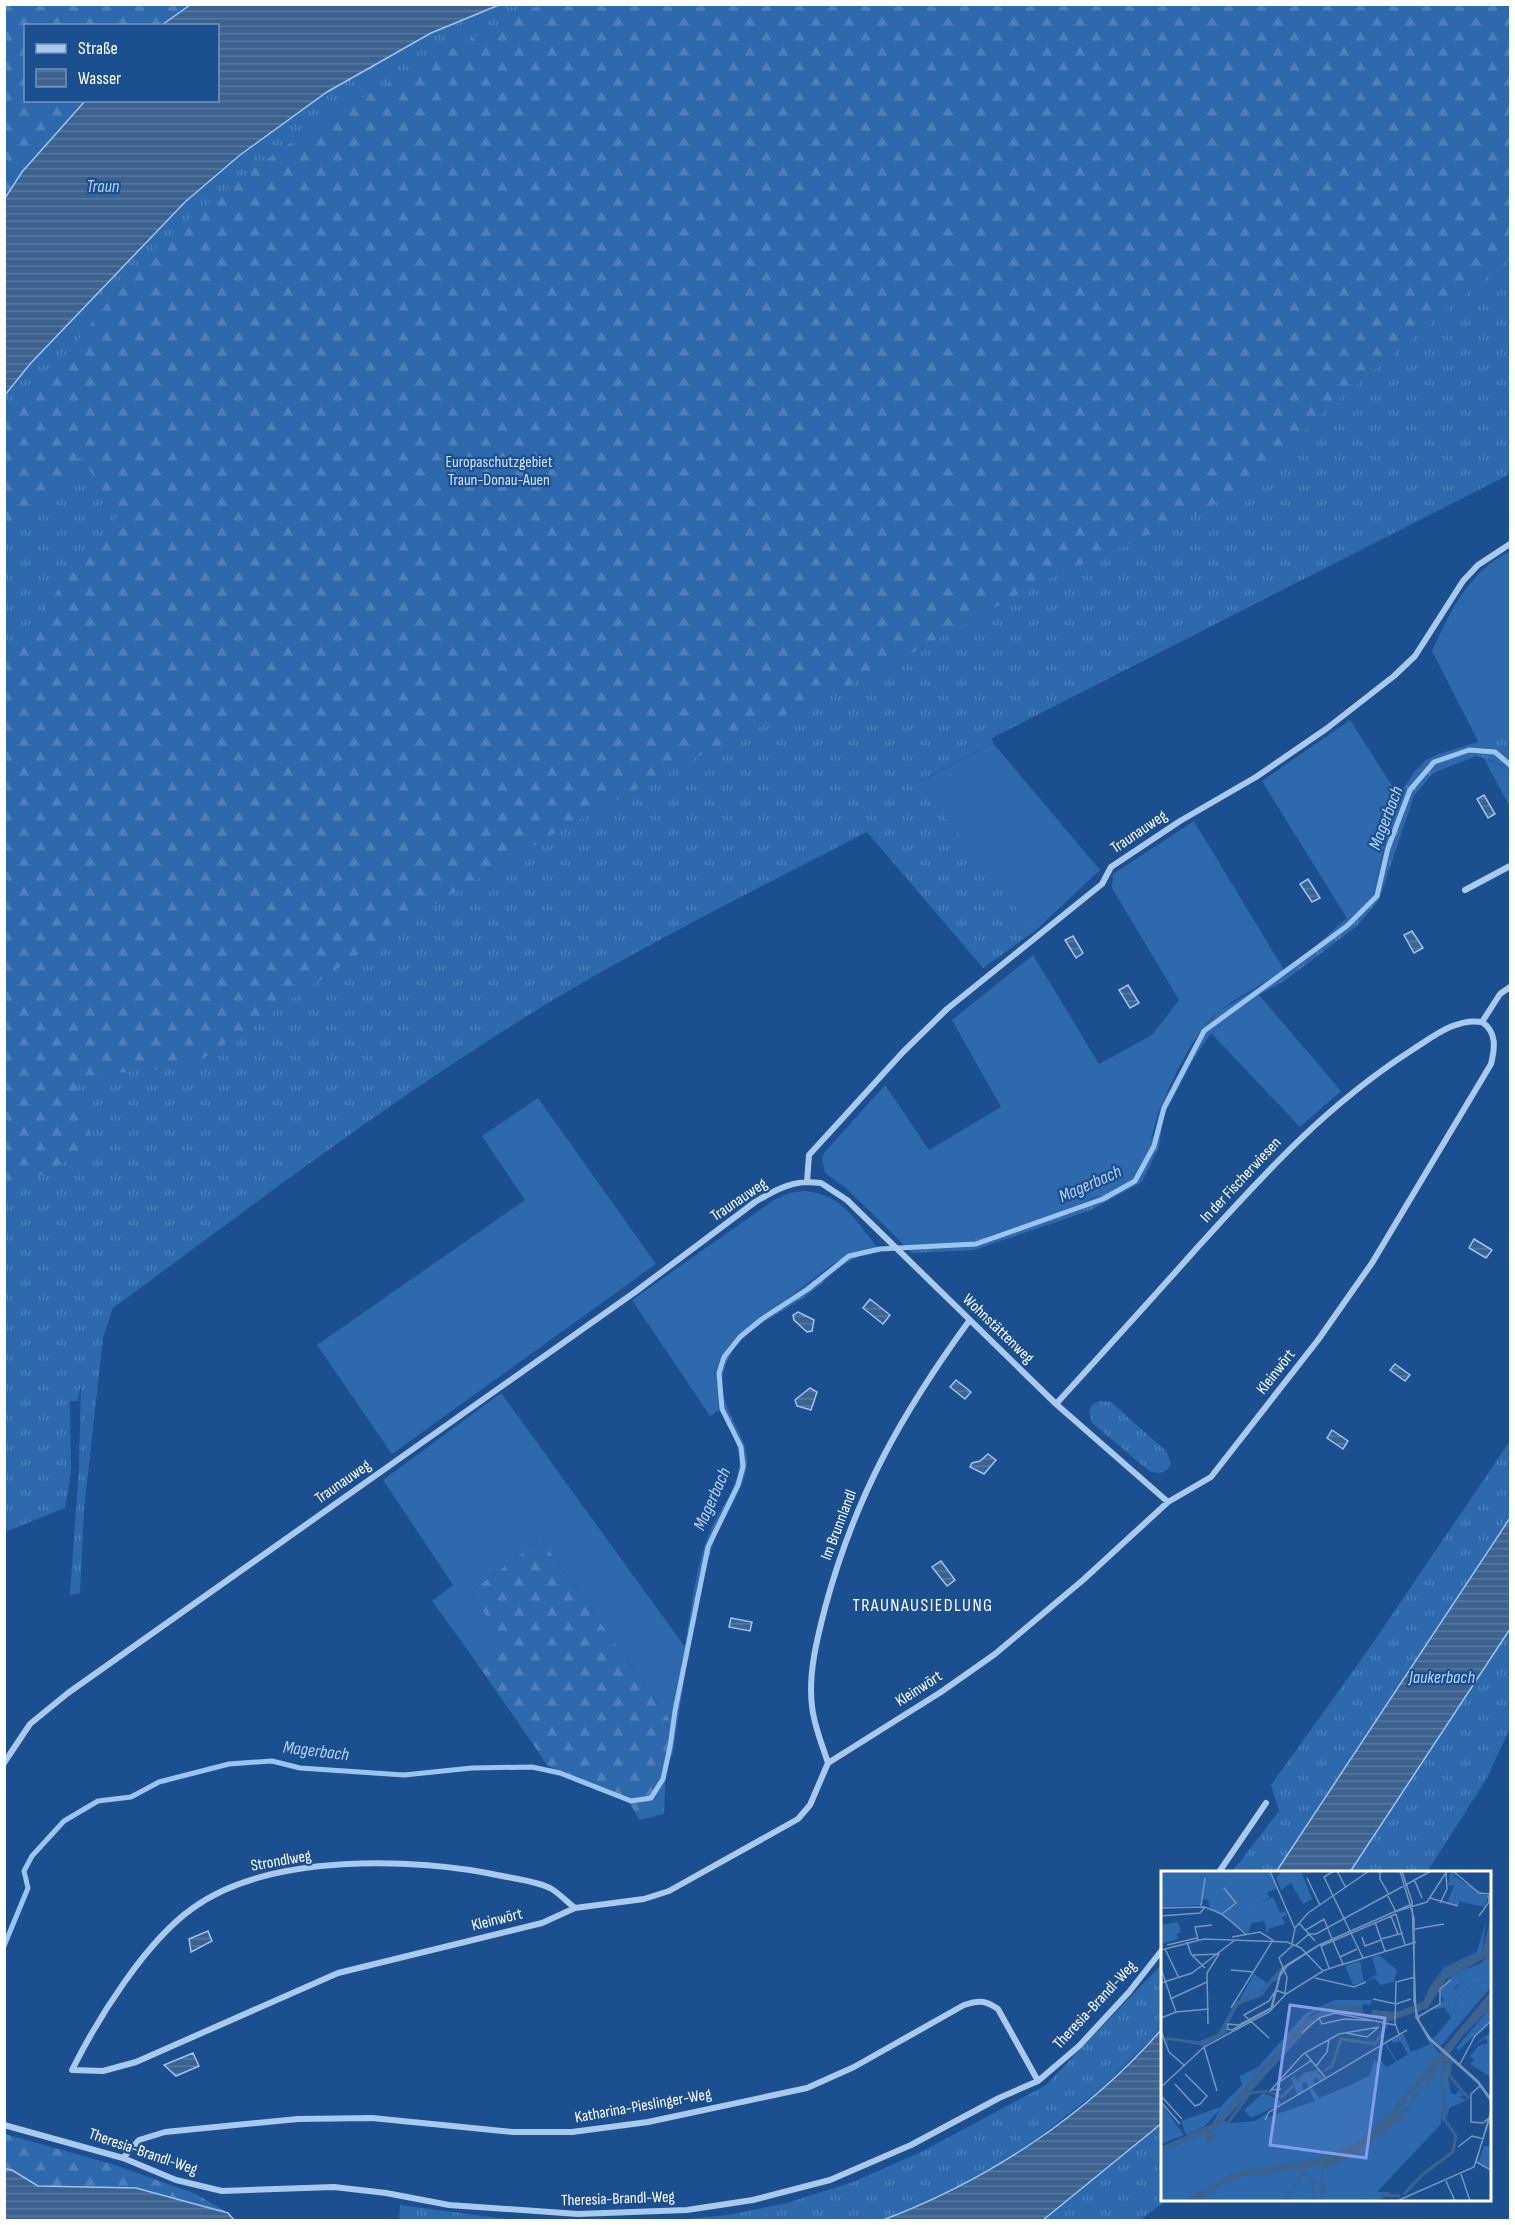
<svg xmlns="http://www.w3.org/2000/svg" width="1515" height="2225" font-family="'Sofia Sans Condensed',sans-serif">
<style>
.grass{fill:url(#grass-tufts);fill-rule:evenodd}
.forest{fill:url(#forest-firs)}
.garden{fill:#2e69ad}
.water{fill:url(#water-rules);stroke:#9cc4f0;stroke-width:1.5}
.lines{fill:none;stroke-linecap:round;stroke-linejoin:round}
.stream{stroke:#9cc4f0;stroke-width:5}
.minor{stroke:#a9c9ee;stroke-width:6}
.labels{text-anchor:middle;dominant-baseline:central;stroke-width:4.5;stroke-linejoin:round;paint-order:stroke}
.park-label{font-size:16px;fill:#cfe3fa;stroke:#1b4f8f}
.street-label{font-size:16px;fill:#fff;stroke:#1b4f8f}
.water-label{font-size:18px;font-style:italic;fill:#b5d3f5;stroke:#1b4f8f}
.neighbourhood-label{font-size:18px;letter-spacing:1.5px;fill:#fff;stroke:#1b4f8f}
.inset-river{fill:none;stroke:#3c6290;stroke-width:3}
.inset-road{fill:none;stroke:#7695bc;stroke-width:1.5}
.view{fill:#839eea;fill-opacity:0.15;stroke:#839eea;stroke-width:3}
.inset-edge{fill:none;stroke:#fff;stroke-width:3}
</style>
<defs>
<pattern id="grass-tufts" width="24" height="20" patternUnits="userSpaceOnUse" patternTransform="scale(1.5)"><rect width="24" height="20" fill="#2e69ad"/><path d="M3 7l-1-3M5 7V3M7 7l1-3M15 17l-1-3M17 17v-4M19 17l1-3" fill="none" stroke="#4d80b9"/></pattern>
<pattern id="forest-firs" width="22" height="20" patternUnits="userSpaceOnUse" patternTransform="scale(1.5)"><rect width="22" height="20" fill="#2e69ad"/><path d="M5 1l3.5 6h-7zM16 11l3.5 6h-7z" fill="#4d80b9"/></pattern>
<pattern id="water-rules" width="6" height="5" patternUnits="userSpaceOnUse" patternTransform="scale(1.5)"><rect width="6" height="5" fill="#3c6290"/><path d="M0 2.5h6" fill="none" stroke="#597aa1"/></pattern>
</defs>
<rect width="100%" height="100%" fill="#1b4f8f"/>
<path class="grass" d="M 5,5 L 1510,5 L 1510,474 L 992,738 L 993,743 L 919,782 L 1035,931 L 983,968 L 867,832 C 742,897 616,958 497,1035 C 365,1119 240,1215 113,1308 L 103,1338 L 84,1510 L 80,1593 L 70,1595 L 79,1467 L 81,1383 L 78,1401 L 70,1401 L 71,1473 L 65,1508 L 5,1532 ZM 26,26 L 218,26 L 218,100 L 26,100 Z
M 1477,739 L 1510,739 L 1510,770 L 1491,760 L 1476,756 L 1433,773 L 1414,796 L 1379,900 L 1357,926 L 1287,979 L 1259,995 L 1211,1033 L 1194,1058 L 1164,1115 L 1159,1147 L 1142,1182 L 1091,1210 L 974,1250 L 912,1253 L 902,1243 L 972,1239 L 998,1233 L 1096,1198 L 1153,1137 L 1162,1103 L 1204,1027 L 1221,1010 L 1265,984 L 1316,946 L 1373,894 L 1392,818 L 1404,787 L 1415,771 L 1426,760 L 1439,754 L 1478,742 Z
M 873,1242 L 878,1248 C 862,1255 847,1261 834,1272 C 826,1279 819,1287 810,1293 C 785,1312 744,1327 729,1357 C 706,1403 750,1429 747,1464 C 744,1494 720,1519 712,1548 C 692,1614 684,1684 673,1753 C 672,1742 670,1731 670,1721 C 670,1698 680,1672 684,1650 C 692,1611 694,1571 709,1534 C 718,1511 735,1493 739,1468 C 745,1431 697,1401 721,1356 C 737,1324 780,1305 808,1284 C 830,1268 848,1254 873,1242 Z
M 1099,1401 L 1111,1402 L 1167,1452 L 1171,1465 C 1165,1474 1158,1474 1149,1471 L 1092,1423 L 1089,1411 L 1092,1405 Z
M 1510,1441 L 1510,1518 L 1276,1872 L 1232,1872 L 1279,1811 L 1271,1785 L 1366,1653 Z
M 1510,1629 L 1510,1728 L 1487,1778 L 1427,1872 L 1350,1872 Z
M 1162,1964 L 1162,2029 L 1103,2087 L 1029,2145 L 975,2180 L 907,2211 L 883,2220 L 675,2220 L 728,2215 L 787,2203 L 853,2182 L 923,2151 L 1046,2085 Z
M 1162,2123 L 1162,2200 L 1167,2200 L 1140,2220 L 1043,2220 Z
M 400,2205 L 514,2220 L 399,2220 Z"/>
<path class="forest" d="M 542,4 L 1510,5 L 1510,258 L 1319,416 L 1262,476 L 1203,511 L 1040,583 L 879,671 L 718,746 L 560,830 L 425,910 L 192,1066 L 74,1077 L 94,1146 L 26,1183 L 5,1183 L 5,657 L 118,515 L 81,456 L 39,509 L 5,532 L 5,413 C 27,391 53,370 73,346 C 100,315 124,277 155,249 C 271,143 401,71 542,4 Z
M 5,5 L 190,5 L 162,25 L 26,26 L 26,100 L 85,101 L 22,172 L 5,198 Z
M 541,1539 L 670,1720 L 673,1753 L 666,1767 L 664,1814 L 640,1820 L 630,1804 L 610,1791 L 548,1766 L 476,1662 L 502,1641 L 470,1592 Z
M 5,2134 L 112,2164 L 196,2194 L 228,2213 L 105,2189 L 38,2186 L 12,2170 L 5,2169 Z"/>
<path class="garden" d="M 1510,551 L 1510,739 L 1477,739 L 1432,651 C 1451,611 1468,572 1510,551 Z
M 1350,720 L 1400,798 L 1383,850 L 1373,894 L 1348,920 L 1262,781 Z
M 993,743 L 1100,870 L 1035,931 L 918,783 Z
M 1483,757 L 1510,770 L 1510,807 Z
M 1194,821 L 1284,970 C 1264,985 1241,994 1222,1009 C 1195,1030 1177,1071 1163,1101 C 1152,1124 1152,1153 1135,1173 C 1115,1196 1003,1235 971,1239 C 949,1242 925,1242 902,1243 L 845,1187 L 825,1173 L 822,1158 L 824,1153 L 885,1085 L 929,1150 L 1001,1107 L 952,1020 L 1033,955 L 1099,1064 L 1152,1035 L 1179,1000 L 1112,888 L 1113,874 Z
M 1259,995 L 1341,1091 L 1300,1127 L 1211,1033 Z
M 538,1098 L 656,1264 L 392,1454 L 317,1345 L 525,1200 L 482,1136 Z
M 805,1191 C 839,1194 854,1217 873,1242 L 830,1266 L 740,1334 L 721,1355 L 714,1374 L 719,1410 L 710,1416 L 632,1300 L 774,1200 L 789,1193 Z
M 501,1393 L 685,1647 L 670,1720 L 541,1539 L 470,1592 L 503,1641 L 476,1662 L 432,1601 L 453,1585 L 383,1480 Z"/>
<path class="water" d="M 190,5 L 499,5 L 431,33 L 327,92 L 240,155 L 185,202 L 30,364 L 5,395 L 5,198 L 22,172 L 85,101 L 218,100 L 218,26 L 162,25 Z
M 1484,795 L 1495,814 L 1488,818 L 1477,799 Z
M 1308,879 L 1320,898 L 1312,902 L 1300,884 Z
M 1412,931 L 1423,948 L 1414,953 L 1404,935 Z
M 1073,936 L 1083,953 L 1076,958 L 1065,940 Z
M 1128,985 L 1139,1003 L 1130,1008 L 1119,990 Z
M 1474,1239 L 1492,1250 L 1486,1258 L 1469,1248 Z
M 870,1299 L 890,1315 L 883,1324 L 863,1308 Z
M 798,1312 L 814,1320 L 812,1331 L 807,1332 L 794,1320 L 793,1315 Z
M 1395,1364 L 1410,1375 L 1405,1381 L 1390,1370 Z
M 956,1380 L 971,1392 L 965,1399 L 950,1387 Z
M 810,1388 L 817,1392 L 811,1410 L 797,1406 L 795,1400 Z
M 1332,1430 L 1348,1441 L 1343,1449 L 1327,1438 Z
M 988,1454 L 996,1460 L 984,1474 L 970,1467 L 972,1463 L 980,1461 Z
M 1510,1518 L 1510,1629 L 1350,1872 L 1276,1872 Z
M 941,1561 L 955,1580 L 947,1586 L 932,1567 Z
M 731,1618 L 752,1622 L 750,1631 L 729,1627 Z
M 208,1931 L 212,1941 L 191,1952 L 189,1939 Z
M 1162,2029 L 1162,2123 L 1043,2220 L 883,2220 C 989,2180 1087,2115 1162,2029 Z
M 193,2053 L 199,2066 L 176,2076 L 164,2065 Z
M 5,2169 L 12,2170 L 38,2186 L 136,2188 L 228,2213 L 234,2220 L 5,2220 Z"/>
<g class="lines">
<path class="stream" d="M 4,1946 L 28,1888 L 24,1871 L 32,1856 L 64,1821 L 98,1801 L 131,1797 L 159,1782 L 229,1764 L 272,1761 L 300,1768 L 404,1775 L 472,1768 L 532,1767 L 560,1773 L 631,1801 L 651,1798 L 663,1779 L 670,1747 L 675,1711 L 708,1547 L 738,1485 L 743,1467 L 741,1447 L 722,1409 L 719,1373 L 724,1357 L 740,1337 L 762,1319 L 808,1289 L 849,1256 L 880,1249 L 976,1244 L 1103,1199 L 1135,1181 L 1154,1146 L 1164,1108 L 1204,1031 L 1347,926 L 1377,896 L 1388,848 L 1410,790 L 1434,762 L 1469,750 L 1495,752 L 1510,765"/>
<path class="minor" d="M 1465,890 L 1510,866
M 807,1182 L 821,1183 L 847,1200 L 1056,1404 L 1168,1502
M 1056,1404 C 1103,1352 1150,1301 1196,1249 C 1265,1173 1325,1106 1412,1050 C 1433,1037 1455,1018 1482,1022
M 4,1763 L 30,1724 L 68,1693 L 635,1292 L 755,1202 C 772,1192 787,1183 807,1182 L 809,1155 L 903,1052 L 947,1009 L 1102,884 L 1111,867 L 1180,821 L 1256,777 L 1326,729 L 1394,676 L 1415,656 L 1463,581 L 1478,565 L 1510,544
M 828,1763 C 822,1744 814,1726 812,1706 C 808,1674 817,1639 825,1608 C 855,1496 902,1413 969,1321
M 1219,1872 L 1266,1803
M 575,1908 C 567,1902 559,1893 550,1888 C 536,1881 517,1879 502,1876 C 415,1857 268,1853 193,1908 C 146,1941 98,2018 72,2070 L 103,2071 L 136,2062 L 338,1973 L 542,1923 L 575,1908 L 644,1899 L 669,1891 L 798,1819 L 810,1805 L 828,1763 L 941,1692 L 995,1654 L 1083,1580 L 1168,1502 L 1211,1477 L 1318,1340 L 1372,1263 L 1491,1064 C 1495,1048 1497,1032 1482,1022 L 1500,994 L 1510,987
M 4,2125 L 123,2158 L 176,2180 L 222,2191 L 334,2187 L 386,2193 L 449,2205 L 578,2214 L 687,2210 L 753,2200 L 830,2180 L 911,2145 L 999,2098 L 1038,2081 L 1079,2046 L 1129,1992 L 1162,1950
M 123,2158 L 139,2140 L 165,2132 L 298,2119 L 372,2118 L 512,2132 L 572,2132 L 648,2122 L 807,2088 L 854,2067 L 964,2005 C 979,2000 985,2000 998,2009 L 1038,2081"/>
</g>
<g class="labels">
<g class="park-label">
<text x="499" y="462">Europaschutzgebiet<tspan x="499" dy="18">Traun-Donau-Auen</tspan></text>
</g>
<g class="street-label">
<text transform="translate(1139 832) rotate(-34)">Traunauweg</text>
<text transform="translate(1241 1180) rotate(-47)">In der Fischerwiesen</text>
<text transform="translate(739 1200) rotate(-34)">Traunauweg</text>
<text transform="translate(998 1329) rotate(44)">Wohnstättenweg</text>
<text transform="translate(1276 1372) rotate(-52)">Kleinwört</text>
<text transform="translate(343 1482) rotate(-35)">Traunauweg</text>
<text transform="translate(839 1525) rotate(-69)">Im Brunnlandl</text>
<text transform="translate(919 1689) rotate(-33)">Kleinwört</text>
<text transform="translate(281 1861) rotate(-10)">Strondlweg</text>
<text transform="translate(497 1920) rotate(-14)">Kleinwört</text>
<text transform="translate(1095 2005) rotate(-47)">Theresia-Brandl-Weg</text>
<text transform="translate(643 2106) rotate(-10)">Katharina-Pieslinger-Weg</text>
<text transform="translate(143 2152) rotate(19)">Theresia-Brandl-Weg</text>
<text transform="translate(618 2199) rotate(-2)">Theresia-Brandl-Weg</text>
</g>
<g class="water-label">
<text x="103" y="186">Traun</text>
<text transform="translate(1386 818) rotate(-69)">Magerbach</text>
<text transform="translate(1090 1184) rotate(-24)">Magerbach</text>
<text transform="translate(712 1499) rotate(-66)">Magerbach</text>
<text x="1442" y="1677">Jaukerbach</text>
<text transform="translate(316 1751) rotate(7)">Magerbach</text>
</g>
<g class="neighbourhood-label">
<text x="923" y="1605">TRAUNAUSIEDLUNG</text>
</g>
</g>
<g transform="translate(1161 1871)">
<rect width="330" height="330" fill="#1b4f8f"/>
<path d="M 0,0 L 108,0 L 117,17 L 106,21 L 108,27 L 89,35 L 103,50 L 91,52 L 87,62 L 49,37 L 47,29 L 38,27 L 40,34 L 0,36 ZM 290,0 L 294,4 L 290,9 L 295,5 L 300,10 L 303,21 L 297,35 L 286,33 L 293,14 L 287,15 ZM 218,84 L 236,99 L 233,111 L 219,114 L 214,107 L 205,110 L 216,103 L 211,86 ZM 199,90 L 203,111 L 192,114 L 184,95 ZM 93,103 L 106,112 L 103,118 L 78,130 ZM 330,103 L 330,116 L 280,175 L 272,168 L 289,148 L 296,129 L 310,113 L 325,111 ZM 174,129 L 211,129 L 209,134 L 202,133 L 201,137 L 170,134 L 150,143 L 51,254 L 34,264 L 0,276 L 51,253 L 62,233 L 81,214 L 79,205 L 97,196 L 145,142 ZM 180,138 L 200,142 L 199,145 L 178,141 L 157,147 L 60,253 L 94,250 L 107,242 L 107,246 L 148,232 L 154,230 L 148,219 L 151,217 L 158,227 L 192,213 L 209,204 L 214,186 L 214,191 L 221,190 L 225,196 L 235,191 L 224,173 L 221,176 L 228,168 L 242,162 L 250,181 L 269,173 L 259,155 L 280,185 L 290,175 L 281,186 L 292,190 L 287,207 L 290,222 L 295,224 L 297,219 L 303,224 L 297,226 L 306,229 L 288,237 L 286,248 L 283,203 L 280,253 L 216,321 L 230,321 L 213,330 L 0,330 L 0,280 L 51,260 L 145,153 L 163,141 ZM 230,168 L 232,172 L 239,170 L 247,183 L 236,190 L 225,172 ZM 330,171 L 330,206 L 309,193 L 313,189 L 309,185 L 317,175 Z" fill="#2e69ad" fill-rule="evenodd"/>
<path d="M 31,0 L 61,0 L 68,6 L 57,7 L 49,23 L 47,16 L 40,14 L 40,34 L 0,35 L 0,30 L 11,28 L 14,16 L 17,22 L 26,17 L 22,6 ZM 101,0 L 108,0 L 117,17 L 106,21 L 108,27 L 89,35 L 94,50 L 103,50 L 89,52 L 86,61 L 49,37 L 48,25 L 57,23 L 63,28 L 58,20 L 68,26 L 60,32 L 64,38 L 77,31 L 64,11 L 74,16 L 80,31 L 86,32 L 81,28 L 88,16 L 96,17 L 93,25 L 98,28 L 102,19 ZM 325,50 L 321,81 L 287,96 L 269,113 L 284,96 L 316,81 ZM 330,82 L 330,103 L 325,111 L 310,113 L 296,129 L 290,146 L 283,136 L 273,139 L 302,110 L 296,101 L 319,93 ZM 120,96 L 117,109 L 111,111 L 102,124 L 77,134 L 64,154 L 66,162 L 42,175 L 13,169 L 7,169 L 7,173 L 4,166 L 36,171 L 56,164 L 75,131 L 101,119 ZM 330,136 L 330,149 L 298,179 L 295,177 ZM 330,161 L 330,206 L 320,200 L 329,198 L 325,185 L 310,192 L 321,183 L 320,175 L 327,172 L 325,167 L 309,177 ZM 267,177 L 264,185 L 279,179 L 227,244 L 192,273 L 163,284 L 72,302 L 24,330 L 0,330 L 0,285 L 44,267 L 47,274 L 58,266 L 60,259 L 100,264 L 130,246 L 209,219 L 214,212 L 238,215 L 202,253 L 204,257 L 230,239 L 267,191 L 238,209 L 223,204 ZM 276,201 L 280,207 L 284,203 L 285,249 L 281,250 L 281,229 L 277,228 L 279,252 L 259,271 L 242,274 L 221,287 L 218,310 L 207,323 L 198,330 L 160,330 L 168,297 L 224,263 ZM 166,293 L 162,298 L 161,321 L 155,326 L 153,310 L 147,301 L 131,316 L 131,320 L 139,311 L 142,312 L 155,330 L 118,330 L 125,329 L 129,325 L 117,330 L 40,330 L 84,308 Z" fill="#2e69ad"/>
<path d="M 121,0 L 140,0 L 151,28 L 142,33 L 130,12 L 120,19 L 115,7 ZM 300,10 L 327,25 L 324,36 L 300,31 ZM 112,26 L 119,42 L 124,40 L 126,44 L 121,46 L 124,53 L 109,57 L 106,62 L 103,49 L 94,50 L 89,35 ZM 17,51 L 20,61 L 16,63 L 17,68 L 0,73 L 0,54 ZM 295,101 L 303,109 L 293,117 L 295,121 L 283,129 L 276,119 ZM 154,200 L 163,206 L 159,211 L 156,207 L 152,208 L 154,214 L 148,218 L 145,211 L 141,212 L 143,221 L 137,225 L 130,207 L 133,205 L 138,212 L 143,203 ZM 102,222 L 118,228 L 120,233 L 90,247 L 83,239 ZM 0,232 L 23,264 L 0,273 ZM 62,235 L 43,256 L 25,264 L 20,250 ZM 323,275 L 330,275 L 330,297 L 317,292 Z" fill="#2e69ad"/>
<path d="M 330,46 L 328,85 L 285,108 L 267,137 L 227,151 L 210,146 L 211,139 L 235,141 L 262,131 L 269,115 L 287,96 L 321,81 ZM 330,120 L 330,136 L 300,167 L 268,212 L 264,210 L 270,199 L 234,243 L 248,235 L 253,223 L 265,212 L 239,249 L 215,268 L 218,262 L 197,283 L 163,298 L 164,321 L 159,328 L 152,328 L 151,309 L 145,303 L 132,316 L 131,322 L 128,328 L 117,330 L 128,325 L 132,314 L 143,300 L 153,310 L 154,327 L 159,326 L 161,301 L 165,294 L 80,306 L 58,315 L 39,330 L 24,330 L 72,302 L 160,286 L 195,273 L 227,244 ZM 170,134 L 201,137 L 204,143 L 177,138 L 154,146 L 46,267 L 54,262 L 56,266 L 46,272 L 42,264 L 0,280 L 0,276 L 51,254 L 145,148 Z" fill="#3c6290"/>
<path class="inset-river" d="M 9,168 L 39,172 L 59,163 L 77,132 L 98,125 L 121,97M 290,190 L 288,204 L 308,228M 163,200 L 171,195 L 180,168 L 214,173 L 226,153M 59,251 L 67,252 L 89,222 L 106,220 L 121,226 L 144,203 L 158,200M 243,323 L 262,303 L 292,281 L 295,265 L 282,246 L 282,205 L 287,186M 215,330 L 224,324 L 239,325"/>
<path class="inset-road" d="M 109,0 L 134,58M 173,0 L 163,6 L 202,87M 176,0 L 185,17M 219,0 L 219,8 L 227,22M 239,0 L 253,47 L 253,130 L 258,150 L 269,167 L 317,210 L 330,228M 241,0 L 251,31 L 255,146 L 268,168 L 317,212 L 330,230M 292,0 L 318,22 L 330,23M 146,7 L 159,34M 253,8 L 261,27M 226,23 L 235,41M 269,27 L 297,35M 279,32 L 286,18 L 285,2M 251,33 L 158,74 L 127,93 L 122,97 L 119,103 L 110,137 L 78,154 L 67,153 L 66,158 L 71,159 L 111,137 L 119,105 L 126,95 L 158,74 L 251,33M 40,35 L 44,7M 0,37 L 44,36 L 61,43 L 86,64M 233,41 L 266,31 L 286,0M 61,43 L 75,32 L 63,17M 0,45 L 39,42 L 44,36M 230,45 L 237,63M 318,45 L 328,31 L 327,24M 214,51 L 224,80M 138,52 L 154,70M 254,58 L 283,53M 145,59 L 163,48 L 171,68M 71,66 L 99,61 L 113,70M 201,66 L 204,75 L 220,69M 220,68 L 242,62M 37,69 L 34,56 L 51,54M 172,70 L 182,93M 26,71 L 30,83 L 44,97M 131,72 L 134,57 L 147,42 L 208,0M 6,74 L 36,67M 135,74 L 148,63 L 155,63 L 270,0M 4,78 L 18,107M 0,79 L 43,68 L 126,71 L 140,77 L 162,100 L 182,93M 32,84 L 58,83 L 46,102 L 47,153M 179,86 L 196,78M 180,94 L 255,71M 168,97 L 160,75 L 235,43 L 244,74M 0,98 L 15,141 L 0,147M 70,99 L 93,101M 154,107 L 193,116 L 205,111M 0,112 L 31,102 L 74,69M 124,122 L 126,106 L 118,87 L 132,74M 9,128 L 46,111M 212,128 L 235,133 L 250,128M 70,137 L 112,69M 15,141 L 48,138M 257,146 L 279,133 L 279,118 L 290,109M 158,147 L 161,153 L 183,148 L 216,150M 0,160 L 8,181 L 24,195M 141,162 L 158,147 L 174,142 L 234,154M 185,162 L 206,166 L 218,156M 238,163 L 234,152 L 235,111 L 254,106M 108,167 L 83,144 L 108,130 L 115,119 L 125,123M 43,176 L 56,220M 144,182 L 164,206M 299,193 L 314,165 L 330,150M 155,195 L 166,181 L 168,169M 120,210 L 151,189M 14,213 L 34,235 L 39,233 L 46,225 L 24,203M 320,214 L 310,223 L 310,251 L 322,252 L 329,246M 0,216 L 43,176 L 108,141 L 125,123 L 162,100M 120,218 L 110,219 L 142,183 L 178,163 L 218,156M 0,225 L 21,248M 0,231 L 19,253M 330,240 L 315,291 L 330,299M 104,249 L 108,241 L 246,159M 297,276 L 311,265 L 323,268M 300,303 L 309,330M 285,310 L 294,330M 236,330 L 313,296 L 330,243"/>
<path class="view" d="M 129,134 L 224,147 L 205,287 L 109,274 Z"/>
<rect width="330" height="330" class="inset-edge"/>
</g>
<rect width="1515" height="2225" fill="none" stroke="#ffffff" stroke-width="12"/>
<rect x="24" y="24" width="195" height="78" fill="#1b4f8f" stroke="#7695bc" stroke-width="1.5"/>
<rect x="36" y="44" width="30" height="9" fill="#a9c9ee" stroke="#7695bc" stroke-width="1.5"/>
<text x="78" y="54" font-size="18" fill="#ffffff">Straße</text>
<rect x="36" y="69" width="30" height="18" fill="url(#water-rules)" stroke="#7695bc" stroke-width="1.5"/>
<text x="78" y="84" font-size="18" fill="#ffffff">Wasser</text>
</svg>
